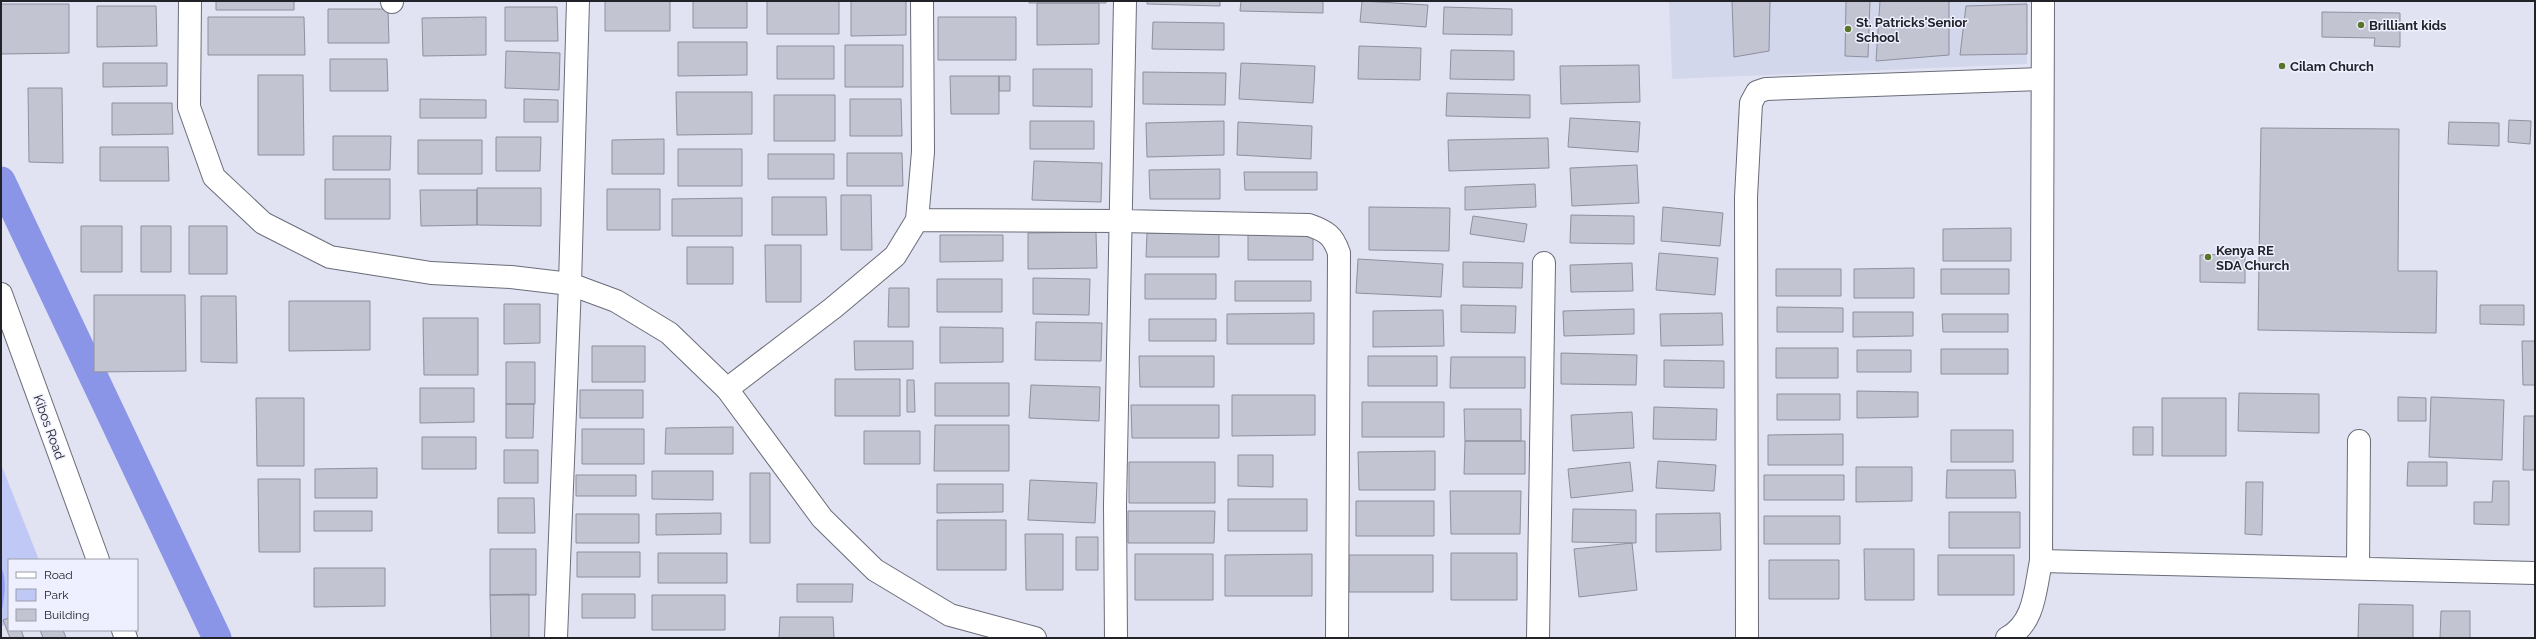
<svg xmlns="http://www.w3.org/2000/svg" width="2536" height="639" font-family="Raleway,sans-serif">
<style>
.built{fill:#d3d7ec}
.green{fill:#c0c8f6}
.forest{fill:#96a1f4}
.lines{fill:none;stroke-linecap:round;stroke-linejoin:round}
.canal{stroke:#8b95e8;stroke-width:29}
.building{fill:#c2c4d2;stroke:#8e909e}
.minor-casing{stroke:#6a6d79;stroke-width:24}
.tertiary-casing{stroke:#6a6d79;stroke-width:24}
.primary-casing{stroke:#6a6d79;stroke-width:24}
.minor{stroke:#fff;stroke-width:22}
.tertiary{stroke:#fff;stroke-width:22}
.primary{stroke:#fff;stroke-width:22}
.poi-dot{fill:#58752a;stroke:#eef0ff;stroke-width:1.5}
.labels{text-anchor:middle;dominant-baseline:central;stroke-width:3;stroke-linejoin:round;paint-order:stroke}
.poi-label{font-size:13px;font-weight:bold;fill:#222329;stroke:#eef0ff;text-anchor:start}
.street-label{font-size:13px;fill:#222329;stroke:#eef0ff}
</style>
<rect width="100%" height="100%" fill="#e1e3f2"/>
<path class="built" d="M 1669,1 L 2027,1 L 2027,64 L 1672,79 Z"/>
<path class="green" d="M 1,464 L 39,560 L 9,560 L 9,619 L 1,628 Z"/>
<path class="forest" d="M 1,567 C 8,581 4,600 1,615 Z"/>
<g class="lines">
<path class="canal" d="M 1,181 L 217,638"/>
</g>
<path class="building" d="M 216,1 L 294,1 L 294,10 L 216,10 Z
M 605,1 L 670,1 L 670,31 L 605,31 Z
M 693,1 L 747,1 L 747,28 L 693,28 Z
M 767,1 L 839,1 L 839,34 L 767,34 Z
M 851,1 L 906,1 L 906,35 L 851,36 Z
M 1029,1 L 1106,1 L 1106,3 L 1029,3 Z
M 1147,1 L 1220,1 L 1220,6 L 1147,4 Z
M 1241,1 L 1323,1 L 1323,13 L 1240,11 Z
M 1362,1 L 1428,5 L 1426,27 L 1360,22 Z
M 1732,1 L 1770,1 L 1769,51 L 1734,57 Z
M 1846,1 L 1870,1 L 1868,57 L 1845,56 Z
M 1880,1 L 1949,1 L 1949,55 L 1876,61 Z
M 1037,3 L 1099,3 L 1099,44 L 1037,45 Z
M 1,4 L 69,4 L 69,53 L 1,54 Z
M 2027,4 L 2027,54 L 1960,55 L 1966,6 Z
M 97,6 L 156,6 L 157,46 L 97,47 Z
M 505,7 L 557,7 L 558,41 L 505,41 Z
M 1444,7 L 1512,9 L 1512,35 L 1443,34 Z
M 328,9 L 388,9 L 389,43 L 328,43 Z
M 2322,12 L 2400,13 L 2400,47 L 2374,46 L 2375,38 L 2322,37 Z
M 208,17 L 304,17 L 305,55 L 208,55 Z
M 486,17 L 486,55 L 423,56 L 422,18 Z
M 938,17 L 1016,17 L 1016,60 L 938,60 Z
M 1153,22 L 1224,23 L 1224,50 L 1152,49 Z
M 678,42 L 747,42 L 747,75 L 678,76 Z
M 845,45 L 903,45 L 903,87 L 845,87 Z
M 777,46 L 834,46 L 834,79 L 777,79 Z
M 1359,46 L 1421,48 L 1420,80 L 1358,79 Z
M 1451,50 L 1514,51 L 1514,80 L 1450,79 Z
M 506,51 L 560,53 L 559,90 L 505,88 Z
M 330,59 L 387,59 L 388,91 L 330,91 Z
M 103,63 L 167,63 L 167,86 L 103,87 Z
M 1241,63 L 1315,66 L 1313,103 L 1239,99 Z
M 1639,65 L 1640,102 L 1561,104 L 1560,66 Z
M 1033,69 L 1092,69 L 1092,107 L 1033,106 Z
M 1143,72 L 1226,73 L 1225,105 L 1143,104 Z
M 258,75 L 303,75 L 304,155 L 258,155 Z
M 950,76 L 999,76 L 999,114 L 951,114 Z
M 999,76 L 1010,76 L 1010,91 L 999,91 Z
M 28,88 L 62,88 L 63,163 L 29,162 Z
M 676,92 L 752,92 L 752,134 L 677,135 Z
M 1447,93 L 1530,95 L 1530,118 L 1446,116 Z
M 774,95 L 835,95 L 835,141 L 774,141 Z
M 420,99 L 486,100 L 486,118 L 420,118 Z
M 524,99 L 558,100 L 558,122 L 524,122 Z
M 850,99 L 901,99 L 902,136 L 850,136 Z
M 112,103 L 172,103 L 173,134 L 112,135 Z
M 1570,118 L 1640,122 L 1638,152 L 1568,147 Z
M 2509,120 L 2531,121 L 2530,144 L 2508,142 Z
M 1030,121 L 1094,121 L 1094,149 L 1030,149 Z
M 1224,121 L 1224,155 L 1147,157 L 1146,123 Z
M 1238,122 L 1312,126 L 1311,159 L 1237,155 Z
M 2449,122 L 2499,123 L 2499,146 L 2448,144 Z
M 2261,128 L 2399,129 L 2398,271 L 2437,271 L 2436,333 L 2258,330 Z
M 333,136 L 391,136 L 390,170 L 333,170 Z
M 496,137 L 541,137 L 540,171 L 496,171 Z
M 1548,138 L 1549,168 L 1449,171 L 1448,140 Z
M 664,139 L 664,174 L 612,174 L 612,140 Z
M 418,140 L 482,140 L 482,174 L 418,174 Z
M 100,147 L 168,147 L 169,181 L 100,181 Z
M 678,149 L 742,149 L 742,186 L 678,186 Z
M 847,153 L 902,153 L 903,186 L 847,186 Z
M 768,154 L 834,154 L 834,179 L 768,179 Z
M 1034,161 L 1102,163 L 1101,202 L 1032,200 Z
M 1637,165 L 1639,203 L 1572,206 L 1570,168 Z
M 1220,169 L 1220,199 L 1150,199 L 1149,170 Z
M 1244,172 L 1317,172 L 1317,190 L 1245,190 Z
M 325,179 L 390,179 L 390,219 L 325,219 Z
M 1535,184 L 1536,207 L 1465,210 L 1465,187 Z
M 477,188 L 541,188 L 541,226 L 477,225 Z
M 607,189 L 660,189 L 660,230 L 607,230 Z
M 420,190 L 477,190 L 477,225 L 421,226 Z
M 841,195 L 871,195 L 872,250 L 841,250 Z
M 772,197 L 826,197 L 827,235 L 772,235 Z
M 742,198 L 742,236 L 672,236 L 672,199 Z
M 1369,207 L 1450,208 L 1449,251 L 1369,250 Z
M 1663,207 L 1723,213 L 1720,246 L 1661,241 Z
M 1571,215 L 1634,216 L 1634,244 L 1570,243 Z
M 1473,216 L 1527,224 L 1524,242 L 1470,234 Z
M 81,226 L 122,226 L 122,272 L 81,272 Z
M 141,226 L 171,226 L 171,272 L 141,272 Z
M 189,226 L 227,226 L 227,274 L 189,274 Z
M 2011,228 L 2011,261 L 1943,261 L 1943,229 Z
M 1248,231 L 1313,231 L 1313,260 L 1248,260 Z
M 1096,232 L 1097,268 L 1028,269 L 1028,233 Z
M 1147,233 L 1219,233 L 1219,257 L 1146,257 Z
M 940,235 L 1003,235 L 1003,261 L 940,262 Z
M 765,245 L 801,245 L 801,302 L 766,302 Z
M 687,247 L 733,247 L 733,284 L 687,284 Z
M 1659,253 L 1718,258 L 1715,295 L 1656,290 Z
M 2245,254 L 2245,283 L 2200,282 L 2200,255 Z
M 1358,259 L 1443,264 L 1441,297 L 1356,293 Z
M 1463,262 L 1523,263 L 1522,288 L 1463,287 Z
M 1632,263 L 1633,291 L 1571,292 L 1570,265 Z
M 1914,268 L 1914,298 L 1854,298 L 1854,269 Z
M 1776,269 L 1841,269 L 1841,296 L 1776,296 Z
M 1941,269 L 2009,269 L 2009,294 L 1941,294 Z
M 1145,274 L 1216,274 L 1216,299 L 1145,299 Z
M 1033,278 L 1090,279 L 1089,315 L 1033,314 Z
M 937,279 L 1002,279 L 1002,312 L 937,312 Z
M 1235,281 L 1311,281 L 1311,301 L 1235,301 Z
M 889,288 L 909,288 L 909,327 L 888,327 Z
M 94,295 L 185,295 L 186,371 L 94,372 Z
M 201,296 L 236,296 L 237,363 L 201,362 Z
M 289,301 L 370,301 L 370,350 L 289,351 Z
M 504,304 L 540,304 L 540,343 L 504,344 Z
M 1461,305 L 1516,306 L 1515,333 L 1461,332 Z
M 2480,305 L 2524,305 L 2524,325 L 2480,324 Z
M 1777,307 L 1843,308 L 1843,332 L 1777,332 Z
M 1634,309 L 1634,334 L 1564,336 L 1563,311 Z
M 1443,310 L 1444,346 L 1373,347 L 1373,311 Z
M 1853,312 L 1913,312 L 1913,336 L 1853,337 Z
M 1314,313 L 1314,344 L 1227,344 L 1227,314 Z
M 1722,313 L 1723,345 L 1661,346 L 1660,314 Z
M 1942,314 L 2008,314 L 2008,332 L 1943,332 Z
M 423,318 L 478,318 L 478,375 L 424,375 Z
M 1149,319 L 1216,319 L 1216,341 L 1149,341 Z
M 1036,322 L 1102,323 L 1101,361 L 1035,360 Z
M 940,327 L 1003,328 L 1003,362 L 940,363 Z
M 854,341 L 913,341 L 913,369 L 855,370 Z
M 2522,341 L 2535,341 L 2535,385 L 2523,385 Z
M 592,346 L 645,346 L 645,382 L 592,382 Z
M 1776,348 L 1838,348 L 1838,378 L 1776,378 Z
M 1941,349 L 2008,349 L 2008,374 L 1941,374 Z
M 1857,350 L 1911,350 L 1911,372 L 1857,372 Z
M 1561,353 L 1637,355 L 1636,385 L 1561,384 Z
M 1139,356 L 1214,356 L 1214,387 L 1140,387 Z
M 1368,356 L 1437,356 L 1437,386 L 1368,386 Z
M 1451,357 L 1525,357 L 1525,388 L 1450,388 Z
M 1664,360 L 1724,361 L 1724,388 L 1664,387 Z
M 506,362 L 535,362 L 535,404 L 506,404 Z
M 835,379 L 900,379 L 900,416 L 835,416 Z
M 907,380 L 914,380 L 915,412 L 907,412 Z
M 935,383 L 1009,383 L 1009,416 L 935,416 Z
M 1031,385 L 1100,387 L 1099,421 L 1029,418 Z
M 420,388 L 474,388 L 474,422 L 420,423 Z
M 580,390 L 643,390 L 643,418 L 580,418 Z
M 1857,391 L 1918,392 L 1918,417 L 1857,418 Z
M 2239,393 L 2319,394 L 2319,433 L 2238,431 Z
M 1777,394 L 1840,394 L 1840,420 L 1777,420 Z
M 1232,395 L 1315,395 L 1315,435 L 1232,436 Z
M 2398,397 L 2426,398 L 2426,421 L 2398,421 Z
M 2431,397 L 2504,400 L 2502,460 L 2429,457 Z
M 256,398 L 304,398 L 304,466 L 257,466 Z
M 2162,398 L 2226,398 L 2226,456 L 2162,456 Z
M 1362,402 L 1444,402 L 1444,437 L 1362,437 Z
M 506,404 L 534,404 L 533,438 L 506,438 Z
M 1131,405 L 1219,405 L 1219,438 L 1132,438 Z
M 1654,407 L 1717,409 L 1716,440 L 1653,439 Z
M 1464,409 L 1521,409 L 1521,441 L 1465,441 Z
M 1632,412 L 1634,448 L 1573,451 L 1571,415 Z
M 2524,416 L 2535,416 L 2535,470 L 2523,470 Z
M 935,425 L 1009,425 L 1009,471 L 934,471 Z
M 733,427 L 733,454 L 665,454 L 666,428 Z
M 2133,427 L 2153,427 L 2153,455 L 2133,455 Z
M 582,429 L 644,429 L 644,464 L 582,464 Z
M 1951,430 L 2013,430 L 2013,462 L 1951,462 Z
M 864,431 L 920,431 L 920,464 L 864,464 Z
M 1843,434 L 1843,465 L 1768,465 L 1768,435 Z
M 422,437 L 476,437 L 476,469 L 422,469 Z
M 1465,441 L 1525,441 L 1525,474 L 1464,474 Z
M 504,450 L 538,450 L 538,483 L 504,483 Z
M 1435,451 L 1435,490 L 1359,490 L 1358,452 Z
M 1238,455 L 1273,455 L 1273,487 L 1238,486 Z
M 1658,461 L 1716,465 L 1714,491 L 1656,488 Z
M 1129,462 L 1215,462 L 1215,503 L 1129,503 Z
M 1630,462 L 1633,491 L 1571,498 L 1568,469 Z
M 2408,462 L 2447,462 L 2447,486 L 2407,486 Z
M 1856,467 L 1912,467 L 1912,501 L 1856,502 Z
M 377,468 L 377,498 L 315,498 L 315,469 Z
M 1947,470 L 2015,470 L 2016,498 L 1946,498 Z
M 652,471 L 713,471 L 713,500 L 652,499 Z
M 750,473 L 770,473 L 770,543 L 750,543 Z
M 576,475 L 636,475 L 636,496 L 576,496 Z
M 1764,475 L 1844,475 L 1844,500 L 1764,500 Z
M 258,479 L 300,479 L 300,552 L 259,552 Z
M 1030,480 L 1097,483 L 1095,523 L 1028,520 Z
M 2493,481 L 2509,481 L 2509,525 L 2474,524 L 2474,502 L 2492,502 Z
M 2246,482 L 2263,482 L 2262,535 L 2245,534 Z
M 937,484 L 1003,484 L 1003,512 L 937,513 Z
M 1450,491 L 1521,491 L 1520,534 L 1451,534 Z
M 498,498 L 534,498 L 535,533 L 498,533 Z
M 1228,499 L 1307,499 L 1307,531 L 1228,531 Z
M 1356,501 L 1434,501 L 1434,536 L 1356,536 Z
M 1573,509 L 1636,510 L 1636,543 L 1572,542 Z
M 314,511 L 372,511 L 372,531 L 314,531 Z
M 1128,511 L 1215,511 L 1214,543 L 1128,543 Z
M 1949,512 L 2020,512 L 2020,548 L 1949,548 Z
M 721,513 L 721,534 L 656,535 L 656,514 Z
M 1720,513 L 1721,550 L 1656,552 L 1656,514 Z
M 576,514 L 639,514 L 639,543 L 576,543 Z
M 1764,516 L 1840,516 L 1840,544 L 1764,544 Z
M 937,520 L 1006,520 L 1006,570 L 937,570 Z
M 1025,534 L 1063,534 L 1063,590 L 1026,590 Z
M 1076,537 L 1098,537 L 1098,570 L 1076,570 Z
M 1632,543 L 1637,590 L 1579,597 L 1574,549 Z
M 490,549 L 536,549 L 536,595 L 490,595 Z
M 1864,549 L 1914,549 L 1914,600 L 1865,600 Z
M 577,552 L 640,552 L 640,577 L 577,577 Z
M 658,553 L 727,553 L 727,583 L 658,583 Z
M 1451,553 L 1517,553 L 1517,600 L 1451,600 Z
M 1135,554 L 1213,554 L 1213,600 L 1135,600 Z
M 1312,554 L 1312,596 L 1225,596 L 1225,555 Z
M 1349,555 L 1433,555 L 1433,592 L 1349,592 Z
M 1938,555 L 2014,555 L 2014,595 L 1938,595 Z
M 1769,560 L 1839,560 L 1839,599 L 1769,599 Z
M 314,568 L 385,568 L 385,606 L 314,607 Z
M 797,584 L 853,584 L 852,602 L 797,602 Z
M 529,594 L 529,638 L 491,638 L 490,595 Z
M 582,594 L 635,594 L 635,618 L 582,618 Z
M 652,595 L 725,595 L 725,630 L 652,630 Z
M 2359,604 L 2413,605 L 2413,638 L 2358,638 Z
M 2441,611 L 2470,611 L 2470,638 L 2440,638 Z
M 780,617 L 833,617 L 834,638 L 779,638 Z
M 9,618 L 9,630 L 21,630 L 24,638 L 10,638 L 3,620 Z
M 40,630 L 63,630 L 66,638 L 43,638 Z"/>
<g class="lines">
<g class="minor-casing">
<path id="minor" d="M 392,1 L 392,2
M 917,220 L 1121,221 L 1309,225 C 1326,231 1333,235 1339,253 L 1337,638
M 727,389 L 833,308 L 895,256 L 917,220 L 923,152 L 922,1
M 2041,561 L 2535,573
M 2358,568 L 2359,441
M 556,638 L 570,284 L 578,1
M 1116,638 L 1115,505 L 1125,1
M 1538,638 L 1544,263
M 1747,638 L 1746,197 L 1751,103 L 1757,92 L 1766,89 L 2042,79"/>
</g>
<g class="tertiary-casing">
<path id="tertiary" d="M 190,1 L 189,107 L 214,177 L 263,223 L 330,257 L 431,273 L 511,277 L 570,284 L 616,301 L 669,333 L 727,389 L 822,518 L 875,570 L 950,615 L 1035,638
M 2007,638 C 2035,623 2035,590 2041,561 L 2043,1"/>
</g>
<g class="primary-casing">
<path id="primary" d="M 1,294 L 98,560
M 123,630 L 126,638"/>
</g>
<use href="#minor" class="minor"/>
<use href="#tertiary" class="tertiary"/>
<use href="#primary" class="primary"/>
</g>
<g class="poi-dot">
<circle cx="2361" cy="25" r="4"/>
<circle cx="1848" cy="29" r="4"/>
<circle cx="2282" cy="66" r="4"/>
<circle cx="2208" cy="257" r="4"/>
</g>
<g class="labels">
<g class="poi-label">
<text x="1856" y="22">St. Patricks'Senior<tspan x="1856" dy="15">School</tspan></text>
<text x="2369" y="25">Brilliant kids</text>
<text x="2290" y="66">Cilam Church</text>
<text x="2216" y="250">Kenya RE<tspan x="2216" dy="15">SDA Church</tspan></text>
</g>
<g class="street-label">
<text transform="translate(49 427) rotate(70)">Kibos Road</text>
</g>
</g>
<rect width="2536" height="639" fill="none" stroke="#222329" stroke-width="4"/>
<rect x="8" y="559" width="130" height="72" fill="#eef0ff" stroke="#9c9ea9"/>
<rect x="16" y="572" width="20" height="6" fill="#ffffff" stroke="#9c9ea9"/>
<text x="44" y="579" font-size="12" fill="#222329">Road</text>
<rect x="16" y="589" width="20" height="12" fill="#c0c8f6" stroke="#9c9ea9"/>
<text x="44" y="599" font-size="12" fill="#222329">Park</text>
<rect x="16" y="609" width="20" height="12" fill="#c2c4d2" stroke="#9c9ea9"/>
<text x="44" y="619" font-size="12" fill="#222329">Building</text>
</svg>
